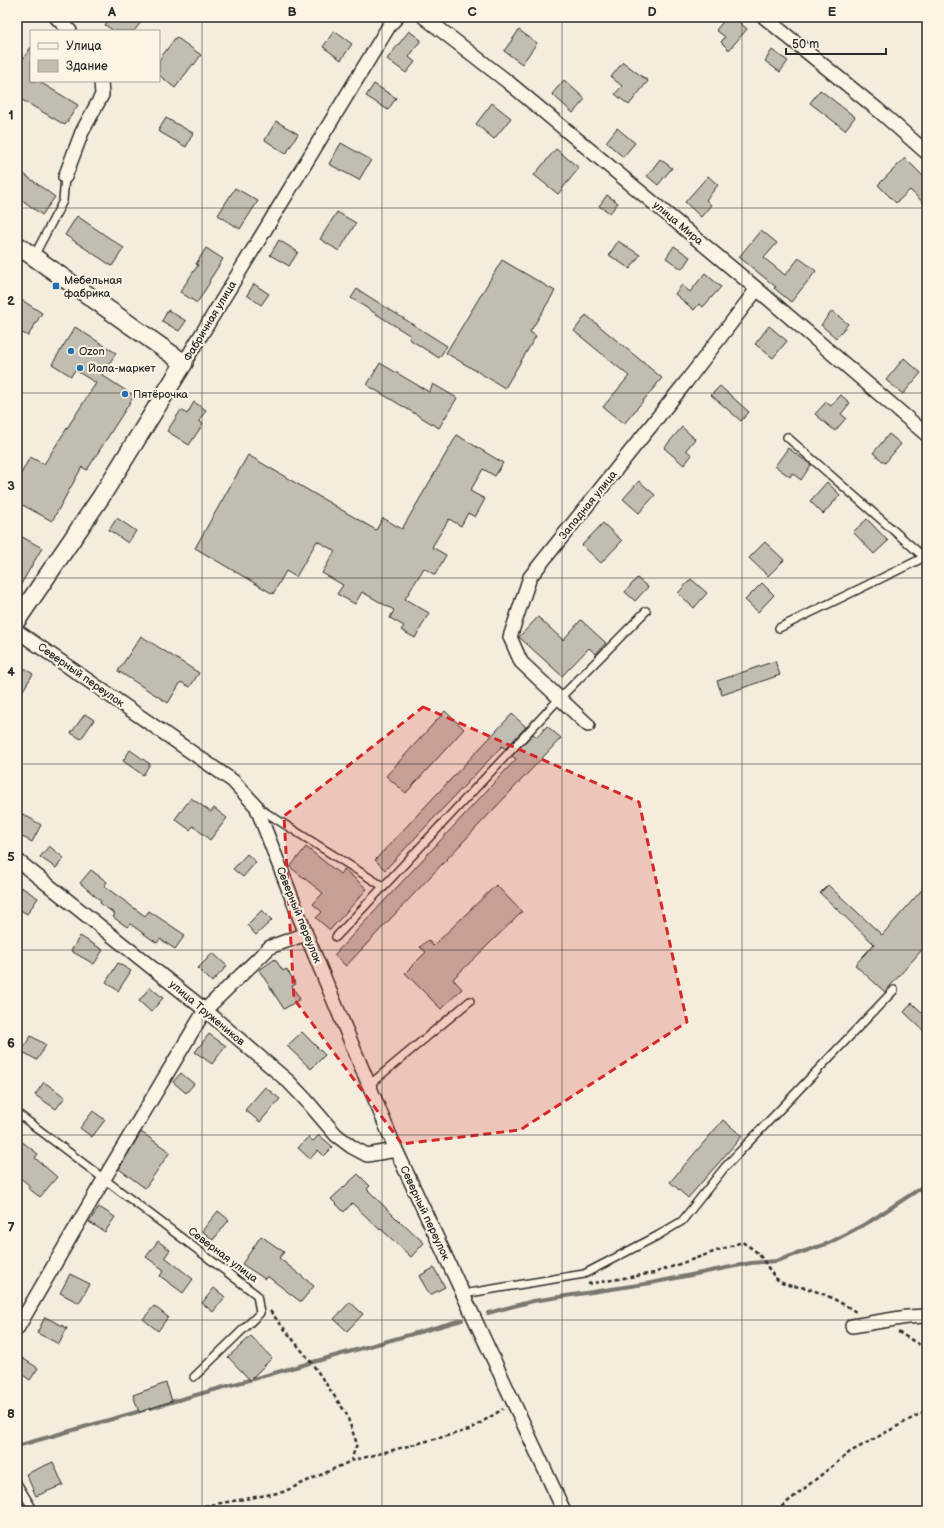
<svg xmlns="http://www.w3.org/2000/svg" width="944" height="1528" font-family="'Balsamiq Sans',sans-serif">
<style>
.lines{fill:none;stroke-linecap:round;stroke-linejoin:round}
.stream{stroke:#7a7771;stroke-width:4}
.building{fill:#c2bdb1;stroke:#2b2b2b}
.service-casing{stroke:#2b2b2b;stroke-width:10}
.minor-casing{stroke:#2b2b2b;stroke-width:16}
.tertiary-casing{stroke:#2b2b2b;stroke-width:20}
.path{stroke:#2b2b2b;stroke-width:2.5;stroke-dasharray:4 3;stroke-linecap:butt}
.service{stroke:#fcf5e5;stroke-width:7}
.minor{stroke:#fcf5e5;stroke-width:13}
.tertiary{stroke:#fcf5e5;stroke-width:17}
.marked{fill:#d62828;fill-opacity:0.2;stroke:#d62828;stroke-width:3;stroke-dasharray:8 5;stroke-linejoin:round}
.grid{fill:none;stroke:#2b2b2b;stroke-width:1;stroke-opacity:0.55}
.poi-dot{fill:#1f6fb2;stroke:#fcf5e5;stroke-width:1.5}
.labels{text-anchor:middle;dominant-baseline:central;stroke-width:4;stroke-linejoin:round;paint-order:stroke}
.street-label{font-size:11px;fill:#2b2b2b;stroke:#fcf5e5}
.poi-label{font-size:11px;fill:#2b2b2b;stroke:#fcf5e5;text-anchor:start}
.neatline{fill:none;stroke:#2b2b2b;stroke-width:1.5}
.grid-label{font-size:13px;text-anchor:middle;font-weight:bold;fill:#2b2b2b}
</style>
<rect width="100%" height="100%" fill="#f4edde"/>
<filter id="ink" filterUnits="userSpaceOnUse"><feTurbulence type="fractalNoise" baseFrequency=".025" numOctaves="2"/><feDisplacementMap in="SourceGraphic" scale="8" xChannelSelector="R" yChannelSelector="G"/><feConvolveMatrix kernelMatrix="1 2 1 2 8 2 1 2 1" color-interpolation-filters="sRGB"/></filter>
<g filter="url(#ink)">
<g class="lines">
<path class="stream" d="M 488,1313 L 533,1301 L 651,1283 L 751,1263 L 776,1261 L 829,1243 L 869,1222 L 927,1184
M 150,1408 L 462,1320
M 17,1446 L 144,1410"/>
</g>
<path class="building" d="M 111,17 L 145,17 L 134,31 L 114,31 L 105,25 Z
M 727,17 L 733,17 L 747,29 L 729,50 L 721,42 L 725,37 L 716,30 Z
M 519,30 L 537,43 L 522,64 L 504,51 Z
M 334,31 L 352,44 L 341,60 L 323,47 Z
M 409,31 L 421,40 L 409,57 L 415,62 L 406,73 L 387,59 Z
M 176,37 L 201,55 L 194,65 L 193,64 L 175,88 L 159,75 L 159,60 Z
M 31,47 L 31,81 L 38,81 L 78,105 L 65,125 L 17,97 L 17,68 Z
M 772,50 L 788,61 L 780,72 L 765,61 Z
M 623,62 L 648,81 L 629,105 L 615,94 L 622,86 L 611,77 Z
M 564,80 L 585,99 L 573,113 L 552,94 Z
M 374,84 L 396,98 L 388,110 L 366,96 Z
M 820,90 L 855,117 L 845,130 L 810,103 Z
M 492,103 L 511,118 L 494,139 L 476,124 Z
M 166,118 L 193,133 L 186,147 L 158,131 Z
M 276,121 L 298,134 L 286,154 L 265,140 Z
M 617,128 L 635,143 L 623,157 L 606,142 Z
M 341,143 L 371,160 L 359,180 L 329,164 Z
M 556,149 L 579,168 L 558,194 L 534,175 Z
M 905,158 L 927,180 L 927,206 L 910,190 L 896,203 L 878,185 Z
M 660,159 L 672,168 L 658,185 L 647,176 Z
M 17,169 L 55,197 L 42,215 L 17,196 Z
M 708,176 L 718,185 L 706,200 L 711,205 L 701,217 L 685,202 Z
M 235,188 L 258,201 L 240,229 L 218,215 Z
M 607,195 L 618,203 L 610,213 L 599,206 Z
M 337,212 L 356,223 L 339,251 L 320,239 Z
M 77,216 L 124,248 L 112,266 L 65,235 Z
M 761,230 L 777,243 L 764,258 L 785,275 L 799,258 L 816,271 L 791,302 L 774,288 L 776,287 L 739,257 Z
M 279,240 L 298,252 L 289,266 L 270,255 Z
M 618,241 L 640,255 L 630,269 L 609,255 Z
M 674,246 L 690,257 L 682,269 L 666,258 Z
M 206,248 L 223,259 L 209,281 L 210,282 L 197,303 L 180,292 L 198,265 L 196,264 Z
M 502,260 L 555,291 L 530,332 L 536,336 L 505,388 L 446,353 Z
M 705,273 L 721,287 L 703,307 L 699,304 L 694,310 L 675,294 L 682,285 L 690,292 Z
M 254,284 L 269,294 L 261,305 L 247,295 Z
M 357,289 L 447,346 L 439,358 L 409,339 L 411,336 L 351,298 Z
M 17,297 L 42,313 L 28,336 L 17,330 Z
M 168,310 L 186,321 L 179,331 L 162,321 Z
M 832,311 L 848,324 L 836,338 L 821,325 Z
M 586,315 L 662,378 L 624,424 L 603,407 L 629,376 L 574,331 Z
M 769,326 L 787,341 L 773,358 L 755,344 Z
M 75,327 L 116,353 L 102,375 L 134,396 L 87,470 L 82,467 L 52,521 L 17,502 L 17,481 L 30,457 L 44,464 L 96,383 L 75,370 L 71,376 L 52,364 Z
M 904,358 L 921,373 L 903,394 L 886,380 Z
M 380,363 L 429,392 L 433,384 L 457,398 L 439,428 L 367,385 Z
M 720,386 L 749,412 L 741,421 L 711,395 Z
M 841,395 L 850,403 L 841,414 L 846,418 L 835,431 L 815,414 L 826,402 L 831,406 Z
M 194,402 L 206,410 L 199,421 L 203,424 L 189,445 L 167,431 L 181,410 L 187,414 Z
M 682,427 L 695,439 L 686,450 L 692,455 L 684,465 L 664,448 Z
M 889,434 L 901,444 L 885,463 L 873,453 Z
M 457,435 L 503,463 L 495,476 L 483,469 L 470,491 L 485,499 L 475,517 L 468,513 L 461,526 L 449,519 L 432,547 L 446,555 L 435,575 L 424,568 L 405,599 L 429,613 L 415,638 L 401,630 L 404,626 L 390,618 L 394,610 L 362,592 L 355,604 L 337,594 L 343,585 L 322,573 L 335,551 L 317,541 L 296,577 L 286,571 L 273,594 L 195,548 L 248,455 L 376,530 L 383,518 L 402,529 Z
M 788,448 L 811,465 L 801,480 L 792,473 L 790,477 L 775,466 Z
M 639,481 L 655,495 L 639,513 L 623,499 Z
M 827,482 L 840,495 L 823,514 L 810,501 Z
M 117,518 L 136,531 L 128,543 L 109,530 Z
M 867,519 L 888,541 L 874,554 L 853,532 Z
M 603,523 L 622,541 L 601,563 L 582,545 Z
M 17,534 L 42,548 L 17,591 Z
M 765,542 L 784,560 L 768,576 L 749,558 Z
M 637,578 L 648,587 L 635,601 L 625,592 Z
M 691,579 L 707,593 L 694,608 L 678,593 Z
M 762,583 L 774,595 L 758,612 L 745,600 Z
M 538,617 L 563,640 L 581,620 L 606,643 L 596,654 L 589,648 L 562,676 L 519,637 Z
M 141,636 L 199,673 L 190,687 L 181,682 L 168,703 L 118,671 Z
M 775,661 L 780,675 L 722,695 L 717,681 Z
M 22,667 L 33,674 L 17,700 L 17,675 Z
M 445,711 L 464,729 L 406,793 L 386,776 Z
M 85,714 L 94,720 L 81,739 L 71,733 Z
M 512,714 L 526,727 L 505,749 L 502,746 L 385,870 L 375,860 Z
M 547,726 L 561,738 L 346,966 L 334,955 L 516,759 L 512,756 L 533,734 L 537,737 Z
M 130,750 L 150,764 L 143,775 L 123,761 Z
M 191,798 L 211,812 L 214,808 L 227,818 L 210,840 L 193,826 L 190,830 L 175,819 Z
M 23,814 L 41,825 L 32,842 L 17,834 L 17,822 Z
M 49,846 L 64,858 L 56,868 L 40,857 Z
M 306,847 L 340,874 L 344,869 L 367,889 L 330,930 L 316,918 L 322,912 L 313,904 L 323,893 L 290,867 Z
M 247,854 L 256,862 L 243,877 L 233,869 Z
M 91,870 L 107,882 L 104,886 L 145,916 L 149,911 L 185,935 L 175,949 L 160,939 L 157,943 L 130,924 L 127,927 L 113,917 L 115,914 L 100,903 L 101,901 L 80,883 Z
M 927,884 L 927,944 L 885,992 L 855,965 L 874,944 L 820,893 L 828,885 L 882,935 Z
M 496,885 L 522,912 L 453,979 L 462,989 L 441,1009 L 405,973 L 426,952 L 420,947 L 428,940 L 433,946 Z
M 21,887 L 38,898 L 27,914 L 17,908 L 17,893 Z
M 262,910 L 272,920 L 256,935 L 247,925 Z
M 80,936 L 103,950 L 94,964 L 71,951 Z
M 213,953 L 227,966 L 212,982 L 198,968 Z
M 275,959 L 283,971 L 286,969 L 289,973 L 296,984 L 292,986 L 300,999 L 284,1009 L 259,970 Z
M 118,963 L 131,971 L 118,991 L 106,982 Z
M 150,987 L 163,998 L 151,1012 L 139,1001 Z
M 912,1003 L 927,1017 L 927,1034 L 904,1012 Z
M 302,1032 L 325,1055 L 311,1069 L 287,1046 Z
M 209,1034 L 226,1046 L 212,1064 L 195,1052 Z
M 31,1036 L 46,1045 L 37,1060 L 21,1051 Z
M 181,1073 L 194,1084 L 186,1093 L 173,1082 Z
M 44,1082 L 65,1097 L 56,1109 L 35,1095 Z
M 265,1087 L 280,1099 L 260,1122 L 245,1110 Z
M 93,1111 L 105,1120 L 92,1137 L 80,1128 Z
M 723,1120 L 742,1136 L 688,1198 L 670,1182 Z
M 141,1132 L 170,1152 L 145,1188 L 119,1169 Z
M 319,1135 L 333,1147 L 324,1156 L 318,1150 L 310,1159 L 298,1148 L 308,1137 L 313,1141 Z
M 17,1138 L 38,1154 L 35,1158 L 57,1177 L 40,1197 L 28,1188 L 30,1186 L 17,1175 Z
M 358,1174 L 370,1186 L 367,1189 L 404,1226 L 405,1225 L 424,1243 L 411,1257 L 381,1229 L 380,1230 L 352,1203 L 344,1212 L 331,1199 Z
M 99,1207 L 115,1217 L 105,1232 L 89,1222 Z
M 218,1211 L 229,1220 L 213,1240 L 202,1231 Z
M 261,1236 L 284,1252 L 279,1258 L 314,1286 L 301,1302 L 267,1276 L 265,1279 L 242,1264 Z
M 158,1241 L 170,1250 L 165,1257 L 193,1279 L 183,1293 L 160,1276 L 164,1270 L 146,1257 Z
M 434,1268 L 445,1287 L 430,1295 L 419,1276 Z
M 70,1274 L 90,1284 L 79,1303 L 60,1293 Z
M 214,1288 L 225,1297 L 213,1312 L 202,1303 Z
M 350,1302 L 363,1314 L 347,1331 L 334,1319 Z
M 154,1306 L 168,1317 L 158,1331 L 143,1319 Z
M 45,1317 L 67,1328 L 59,1344 L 37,1333 Z
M 251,1336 L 272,1358 L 250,1380 L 228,1357 Z
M 17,1355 L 38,1368 L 30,1380 L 17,1371 Z
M 166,1383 L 172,1401 L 139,1412 L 133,1395 Z
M 53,1462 L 63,1485 L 36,1496 L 26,1474 Z"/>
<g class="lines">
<g class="service-casing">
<path id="service" d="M 34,256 L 63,201 L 65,177
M 787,437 L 925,558
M 779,628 L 927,556
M 257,807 L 384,887
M 336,937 L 560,698 L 646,611
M 369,1085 L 470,1001
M 17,1113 L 257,1295 L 260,1313 L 194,1377
M 463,1294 L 584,1274 L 657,1236 L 682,1221 L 725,1167 L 894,990
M 17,1483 L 34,1511"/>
</g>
<g class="minor-casing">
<path id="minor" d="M 56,17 L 70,31
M 424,17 L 508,82 L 757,289 L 927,435
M 764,17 L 877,109 L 927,153
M 65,177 L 82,132 L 102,95 L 101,81
M 184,363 L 389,26 L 397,17
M 17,631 L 233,781 L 256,806 L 306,934 L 396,1150 L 564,1511
M 588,725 L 521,662 L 510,637 L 530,577 L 686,382 L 757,289
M 17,860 L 205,1010 L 289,1082 L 306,1100 L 336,1135 L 352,1147 L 367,1155 L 396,1150
M 852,1326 L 907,1317 L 927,1316
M 17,1329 L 104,1179 L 205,1010 L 270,947 L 306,934"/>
</g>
<g class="tertiary-casing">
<path id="tertiary" d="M 17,245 L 184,363 L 101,497 L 17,620"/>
</g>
<path class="path" d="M 588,1284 L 654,1273 L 742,1242 C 748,1246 756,1250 761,1257 C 768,1266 772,1277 782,1283 C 791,1287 800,1286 809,1289 C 826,1294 842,1303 856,1312
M 270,1311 L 311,1362 L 346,1413 L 357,1444 L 351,1460
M 898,1332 L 927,1349
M 177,1511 L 283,1492 L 351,1461 L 469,1430 L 503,1409
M 776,1511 L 850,1452 L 927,1410"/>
<use href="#service" class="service"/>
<use href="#minor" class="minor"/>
<use href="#tertiary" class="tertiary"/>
</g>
</g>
<path class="marked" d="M 423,707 L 639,802 L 687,1022 L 520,1130 L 402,1144 L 294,999 L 284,816 Z"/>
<path class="grid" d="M 202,17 L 202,1511M 382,17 L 382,1511M 562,17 L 562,1511M 742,17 L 742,1511M 17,208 L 927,208M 17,393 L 927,393M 17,578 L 927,578M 17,764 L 927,764M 17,950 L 927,950M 17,1135 L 927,1135M 17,1320 L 927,1320"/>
<g class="poi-dot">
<rect x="52" y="282" width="8" height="8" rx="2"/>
<circle cx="71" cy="351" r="4"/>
<circle cx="80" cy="368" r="4"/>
<circle cx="125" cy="394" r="4"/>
</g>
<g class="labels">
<g class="street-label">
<text transform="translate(678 223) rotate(40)">улица Мира</text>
<text transform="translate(210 321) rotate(-59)">Фабричная улица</text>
<text transform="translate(588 505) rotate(-51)">Западная улица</text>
<text transform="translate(81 675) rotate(35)">Северный переулок</text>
<text transform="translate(299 915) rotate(68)">Северный переулок</text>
<text transform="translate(207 1013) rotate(40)">улица Тружеников</text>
<text transform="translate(425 1213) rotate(65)">Северный переулок</text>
<text transform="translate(223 1255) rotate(37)">Северная улица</text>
</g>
<g class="poi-label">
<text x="64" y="280">Мебельная<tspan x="64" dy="13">фабрика</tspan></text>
<text x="79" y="351">Ozon</text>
<text x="88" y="368">Йола-маркет</text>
<text x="133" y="394">Пятёрочка</text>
</g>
</g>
<rect width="944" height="1528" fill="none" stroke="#fcf5e5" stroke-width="44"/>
<rect x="30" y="30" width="130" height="52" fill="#fcf5e5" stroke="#a8a49b"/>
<rect x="38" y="43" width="20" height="6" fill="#fcf5e5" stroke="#a8a49b"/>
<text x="66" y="50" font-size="12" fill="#2b2b2b">Улица</text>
<rect x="38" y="60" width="20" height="12" fill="#c2bdb1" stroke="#a8a49b"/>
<text x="66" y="70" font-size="12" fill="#2b2b2b">Здание</text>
<path d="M786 48v6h100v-6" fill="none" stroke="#2b2b2b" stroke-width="2"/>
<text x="792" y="48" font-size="12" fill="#2b2b2b" stroke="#fcf5e5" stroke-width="3" paint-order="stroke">50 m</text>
<rect x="22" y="22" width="900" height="1484" class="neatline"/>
<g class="grid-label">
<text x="112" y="16">A</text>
<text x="292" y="16">B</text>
<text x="472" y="16">C</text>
<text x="652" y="16">D</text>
<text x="832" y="16">E</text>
<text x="11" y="119">1</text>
<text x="11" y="305">2</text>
<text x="11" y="490">3</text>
<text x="11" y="676">4</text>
<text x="11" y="861">5</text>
<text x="11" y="1047">6</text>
<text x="11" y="1232">7</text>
<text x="11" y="1418">8</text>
</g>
</svg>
